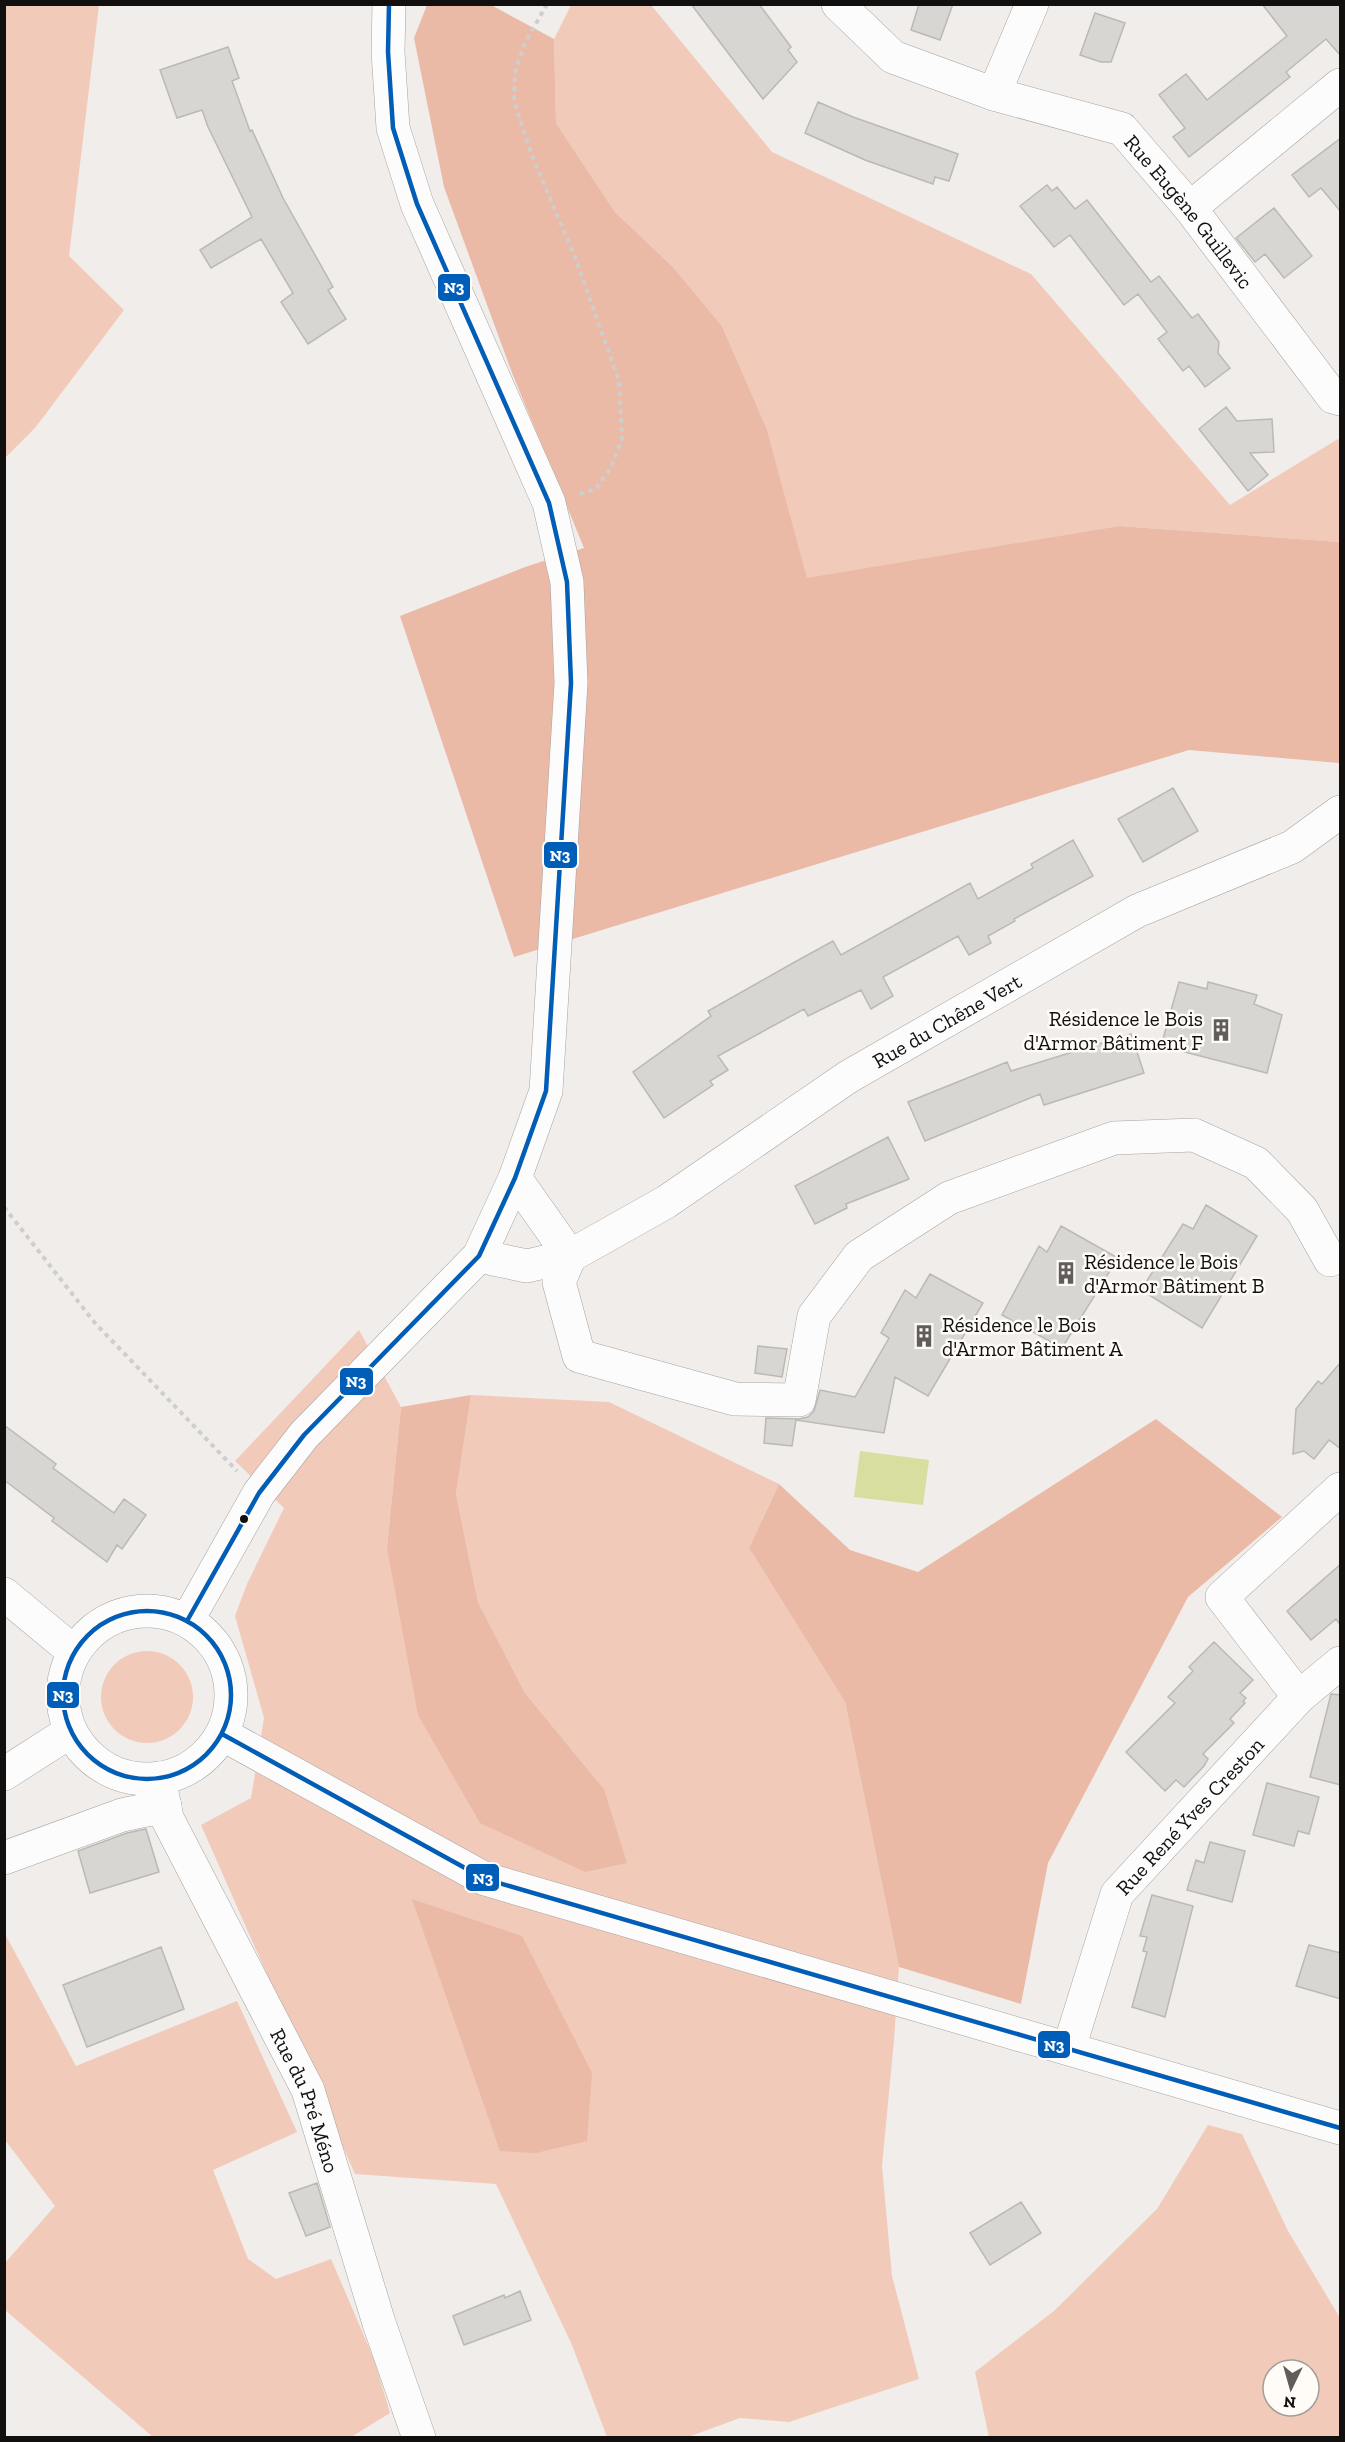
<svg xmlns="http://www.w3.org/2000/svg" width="1345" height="2442" font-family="'Zilla Slab',serif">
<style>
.green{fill:#f2caba;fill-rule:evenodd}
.forest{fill:#eabaa7}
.water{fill:#d8de9f}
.building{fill:#d8d6d3;stroke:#bab9b6;stroke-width:1.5}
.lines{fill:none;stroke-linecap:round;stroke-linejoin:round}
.street-casing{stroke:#a6a4a1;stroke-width:34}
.secondary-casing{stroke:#a6a4a1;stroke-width:34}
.path{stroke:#cececd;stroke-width:4;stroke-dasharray:4.5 4.5;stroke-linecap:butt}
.street{stroke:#fdfcfc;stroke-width:33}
.secondary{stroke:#fdfcfc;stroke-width:33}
.bus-1-casing{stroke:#fffcf8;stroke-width:9}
.bus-1{stroke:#005eb8;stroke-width:4.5}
.bus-dot{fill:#12100e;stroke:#fffcf8;stroke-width:2}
.labels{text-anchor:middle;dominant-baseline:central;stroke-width:5;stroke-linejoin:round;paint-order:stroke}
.street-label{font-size:21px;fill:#12100e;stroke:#fffcf8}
.poi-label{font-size:21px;fill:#12100e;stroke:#fffcf8;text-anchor:start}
.line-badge{stroke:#fffcf8;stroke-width:2}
.badge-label{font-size:16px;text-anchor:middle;font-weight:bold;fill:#fff}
</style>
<rect width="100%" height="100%" fill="#f0edea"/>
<path class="green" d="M 5,4 L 99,5 L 69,256 L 124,310 L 35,428 L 5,458 Z
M 571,5 L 651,5 L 772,152 L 1031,274 L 1230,505 L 1338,439 L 1340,442 L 1340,542 L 1119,526 L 807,579 L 767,431 L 722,326 L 673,267 L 615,212 L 556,123 L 554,39 Z
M 359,1330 L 401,1407 L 387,1548 L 604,1789 L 525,1693 L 478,1602 L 456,1494 L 471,1395 L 609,1402 L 779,1484 L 749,1548 L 845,1702 L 899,1967 L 894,2040 L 882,2166 L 892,2276 L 919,2379 L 789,2422 L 740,2418 L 688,2437 L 607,2437 L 572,2345 L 496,2184 L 355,2174 L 201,1825 L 251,1798 L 264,1718 L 235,1616 L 247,1584 L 284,1508 L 235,1461 Z
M101 1697a46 46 0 1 1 92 0a46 46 0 1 1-92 0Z
M 4,1932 L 76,2066 L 237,2001 L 297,2132 L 213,2170 L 248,2259 L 276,2279 L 331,2259 L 374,2359 L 390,2413 L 351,2437 L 153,2437 L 5,2310 L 5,2263 L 55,2206 L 5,2140 Z
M 1208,2125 L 1242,2134 L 1288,2231 L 1340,2318 L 1340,2437 L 989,2437 L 975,2372 L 1054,2311 L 1157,2209 ZM 1273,2370 L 1309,2370 L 1309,2406 L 1273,2406 Z"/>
<path class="forest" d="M 427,5 L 491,5 L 554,39 L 556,123 L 615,212 L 673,267 L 722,326 L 767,430 L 807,578 L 1119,526 L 1340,542 L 1339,763 L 1189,750 L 514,957 L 400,616 L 525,567 L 584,548 L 512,373 L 444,187 L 414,38 Z
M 471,1395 L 456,1494 L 478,1602 L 525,1693 L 604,1789 L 627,1863 L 585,1872 L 480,1823 L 418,1715 L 387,1548 L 401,1407 Z
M 1156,1419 L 1282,1517 L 1188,1597 L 1048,1863 L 1021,2004 L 899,1967 L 845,1702 L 749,1548 L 779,1484 L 850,1550 L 918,1572 Z
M 412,1899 L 522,1936 L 592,2073 L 587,2141 L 536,2153 L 500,2151 Z"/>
<path class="water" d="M 860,1451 L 929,1460 L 923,1505 L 854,1497 Z"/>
<path class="building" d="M 691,4 L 759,4 L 791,47 L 788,50 L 797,62 L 763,99 Z
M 919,4 L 953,4 L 940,40 L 911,30 Z
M 1262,4 L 1341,4 L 1341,56 L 1326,39 L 1286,72 L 1290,77 L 1189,157 L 1173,137 L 1185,128 L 1159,95 L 1186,74 L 1207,100 L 1287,36 Z
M 1095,13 L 1125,23 L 1111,62 L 1101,62 L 1080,55 Z
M 228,47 L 239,78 L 232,81 L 250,131 L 252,130 L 283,198 L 333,287 L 328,290 L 346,319 L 308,344 L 281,302 L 293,293 L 261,239 L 211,268 L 200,250 L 252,217 L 208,127 L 202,110 L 177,118 L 160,70 Z
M 818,102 L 853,117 L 958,154 L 949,181 L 935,177 L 933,184 L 865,160 L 805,133 Z
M 1341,138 L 1341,212 L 1321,188 L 1309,197 L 1292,175 Z
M 1047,185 L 1052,191 L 1057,187 L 1075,209 L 1087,200 L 1151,282 L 1159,276 L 1192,318 L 1198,314 L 1219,342 L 1218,353 L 1230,368 L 1205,387 L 1189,366 L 1183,371 L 1158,339 L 1167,332 L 1138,294 L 1124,305 L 1070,235 L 1054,247 L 1020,206 Z
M 1274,208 L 1312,256 L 1284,278 L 1265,254 L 1255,262 L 1236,238 Z
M 1226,407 L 1237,421 L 1272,419 L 1274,452 L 1250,453 L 1268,475 L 1248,491 L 1199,429 Z
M 1173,788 L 1198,831 L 1143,862 L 1118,819 Z
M 1073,840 L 1093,876 L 1014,919 L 1015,921 L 988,936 L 991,943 L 969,955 L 958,936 L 883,977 L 893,996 L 871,1009 L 861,990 L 808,1016 L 804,1009 L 718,1056 L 728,1070 L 710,1081 L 713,1085 L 664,1118 L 633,1072 L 711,1016 L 708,1011 L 793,963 L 833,941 L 841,955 L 970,883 L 978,899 L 1033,868 L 1031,864 Z
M 1179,982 L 1207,989 L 1208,982 L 1257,995 L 1254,1004 L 1282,1015 L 1267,1073 L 1161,1046 Z
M 1131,1034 L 1144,1073 L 1044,1105 L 1040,1094 L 925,1141 L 908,1102 L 1007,1062 L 1011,1071 Z
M 888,1137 L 909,1179 L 846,1204 L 847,1208 L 815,1224 L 795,1186 Z
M 1206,1205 L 1257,1236 L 1202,1328 L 1141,1290 L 1183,1224 L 1193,1229 Z
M 1061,1226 L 1118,1258 L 1062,1348 L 1002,1315 L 1039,1246 L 1047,1252 Z
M 930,1274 L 983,1303 L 928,1396 L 895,1377 L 884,1433 L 796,1420 L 792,1446 L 764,1443 L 766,1418 L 799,1419 L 808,1417 L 814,1411 L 820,1390 L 855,1397 L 889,1338 L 881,1333 L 905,1290 L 916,1298 Z
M 758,1346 L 787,1349 L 782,1377 L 755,1373 Z
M 1341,1362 L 1341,1449 L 1329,1440 L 1314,1459 L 1304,1451 L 1293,1454 L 1296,1409 L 1318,1381 L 1322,1384 Z
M 4,1425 L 56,1464 L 53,1468 L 114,1513 L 124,1499 L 146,1515 L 122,1549 L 117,1545 L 107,1562 L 52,1521 L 54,1518 L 4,1480 Z
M 1341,1564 L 1341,1626 L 1336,1619 L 1311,1640 L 1287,1611 Z
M 1214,1642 L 1253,1680 L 1240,1693 L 1246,1698 L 1243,1701 L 1245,1703 L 1230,1719 L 1234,1723 L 1203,1754 L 1208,1759 L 1204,1766 L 1184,1787 L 1176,1780 L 1165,1791 L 1126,1752 L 1175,1703 L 1168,1697 L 1193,1671 L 1189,1667 Z
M 1331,1694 L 1341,1695 L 1341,1785 L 1310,1777 Z
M 1267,1783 L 1319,1797 L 1309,1834 L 1298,1831 L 1294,1846 L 1253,1835 Z
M 146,1829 L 159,1872 L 90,1893 L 78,1851 L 127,1833 Z
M 1210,1842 L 1245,1851 L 1232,1902 L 1187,1890 L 1196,1860 L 1204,1863 Z
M 1152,1895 L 1193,1906 L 1165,2017 L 1132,2007 L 1147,1952 L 1143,1951 L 1147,1937 L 1140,1936 Z
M 1309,1945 L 1341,1953 L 1341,1999 L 1296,1986 Z
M 161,1947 L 184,2009 L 87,2047 L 63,1985 Z
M 317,2183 L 330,2227 L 306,2236 L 289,2193 Z
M 1021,2202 L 1041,2233 L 990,2265 L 970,2233 Z
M 520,2291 L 531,2320 L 464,2345 L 453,2316 L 504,2295 L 505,2298 Z"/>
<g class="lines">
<g class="street-casing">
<g id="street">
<path id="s1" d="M 838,4 L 893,57 L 994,94 L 1122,129 L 1190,208 L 1333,397 L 1340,399"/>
<path d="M 994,94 L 1032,4"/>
<path d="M 1190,208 L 1340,85"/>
<path d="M 515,1178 L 570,1256"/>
<path id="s2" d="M 479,1256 L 527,1266 L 570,1256 L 666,1202 L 848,1077 L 1137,911 L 1292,847 L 1340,812"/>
<path d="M 570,1256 L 559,1282 L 579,1356 L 735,1399 L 799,1400 L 814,1316 L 859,1256 L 949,1198 L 1114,1138 L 1194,1135 L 1256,1163 L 1302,1210 L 1330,1260"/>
<path d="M 4,1594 L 74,1652"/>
<path d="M 1299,1697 L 1222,1597 L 1340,1489"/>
<path id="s3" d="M 159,1778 L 167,1818 L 308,2090 L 379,2323 L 419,2438"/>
<path d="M 4,1858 L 122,1815 L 165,1806"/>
<path id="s4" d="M 1069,2048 L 1117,1894 L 1299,1697 L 1340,1663"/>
</g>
</g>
<g class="secondary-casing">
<path id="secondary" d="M63 1695a84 84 0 1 1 168 0a84 84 0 1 1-168 0Z
M 187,1621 L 259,1493 L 304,1435 L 479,1256 L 515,1178 L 546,1091 L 571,683 L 567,582 L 549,503 L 417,204 L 393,128 L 388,52 L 389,4
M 222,1734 L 485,1879 L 1340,2128
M 4,1774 L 71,1731"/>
</g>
<path class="path" d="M 547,4 L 525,43 L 515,72 L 514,101 L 532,156 L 575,257 L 619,381 L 622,439 L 611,467 L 596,489 L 579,494
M 4,1207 L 95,1323 L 237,1471"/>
<use href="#street" class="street"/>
<use href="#secondary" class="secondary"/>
<g class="bus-1-casing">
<path id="bus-1" d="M63 1695a84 84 0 1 1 168 0a84 84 0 1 1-168 0Z
M 187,1621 L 259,1493 L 304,1435 L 479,1256 L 515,1178 L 546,1091 L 571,683 L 567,582 L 549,503 L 417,204 L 393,128 L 388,52 L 389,4
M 222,1734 L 485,1879 L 1340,2128"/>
</g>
<use href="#bus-1" class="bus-1"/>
</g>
<defs>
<g id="building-bare" transform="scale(1.8)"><path d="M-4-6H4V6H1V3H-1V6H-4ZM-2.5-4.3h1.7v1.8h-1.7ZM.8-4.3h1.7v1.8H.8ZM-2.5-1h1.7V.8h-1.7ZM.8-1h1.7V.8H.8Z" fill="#605d5b" stroke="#fffcf8" stroke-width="2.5" paint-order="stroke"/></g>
</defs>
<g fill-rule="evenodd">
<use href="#building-bare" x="1221" y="1030"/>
<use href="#building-bare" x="1066" y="1273"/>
<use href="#building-bare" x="924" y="1336"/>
</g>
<circle class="bus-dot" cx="244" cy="1519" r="5"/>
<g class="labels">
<g class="street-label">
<text stroke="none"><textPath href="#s1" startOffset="423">Rue Eugène Guillevic</textPath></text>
<text stroke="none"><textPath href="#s2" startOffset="538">Rue du Chêne Vert</textPath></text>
<text stroke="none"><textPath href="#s4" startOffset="268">Rue René Yves Creston</textPath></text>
<text stroke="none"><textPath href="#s3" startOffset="356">Rue du Pré Méno</textPath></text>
</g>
<g class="poi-label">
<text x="1203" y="1018" text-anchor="end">Résidence le Bois<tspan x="1203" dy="24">d'Armor Bâtiment F</tspan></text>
<text x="1084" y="1261">Résidence le Bois<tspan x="1084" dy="24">d'Armor Bâtiment B</tspan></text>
<text x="942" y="1324">Résidence le Bois<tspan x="942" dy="24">d'Armor Bâtiment A</tspan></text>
</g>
</g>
<g class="line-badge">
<rect x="437" y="273" width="34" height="29" rx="6" fill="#005eb8"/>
<rect x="543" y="841" width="35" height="28" rx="6" fill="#005eb8"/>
<rect x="339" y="1367" width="35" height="29" rx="6" fill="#005eb8"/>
<rect x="46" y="1681" width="34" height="28" rx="6" fill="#005eb8"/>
<rect x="465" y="1863" width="35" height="29" rx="6" fill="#005eb8"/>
<rect x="1037" y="2030" width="34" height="29" rx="6" fill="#005eb8"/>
</g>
<g class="badge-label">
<text x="454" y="293">N3</text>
<text x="560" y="861">N3</text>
<text x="356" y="1387">N3</text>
<text x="63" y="1701">N3</text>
<text x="483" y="1884">N3</text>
<text x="1054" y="2051">N3</text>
</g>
<rect width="1345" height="2442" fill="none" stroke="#12100e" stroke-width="12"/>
<g transform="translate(1291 2388) rotate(185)"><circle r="28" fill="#fffcf8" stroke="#a09e9a" stroke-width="1.5"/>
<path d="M0-4.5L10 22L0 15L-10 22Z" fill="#605d5b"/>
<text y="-9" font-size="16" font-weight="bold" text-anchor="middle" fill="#12100e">N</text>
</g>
</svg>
